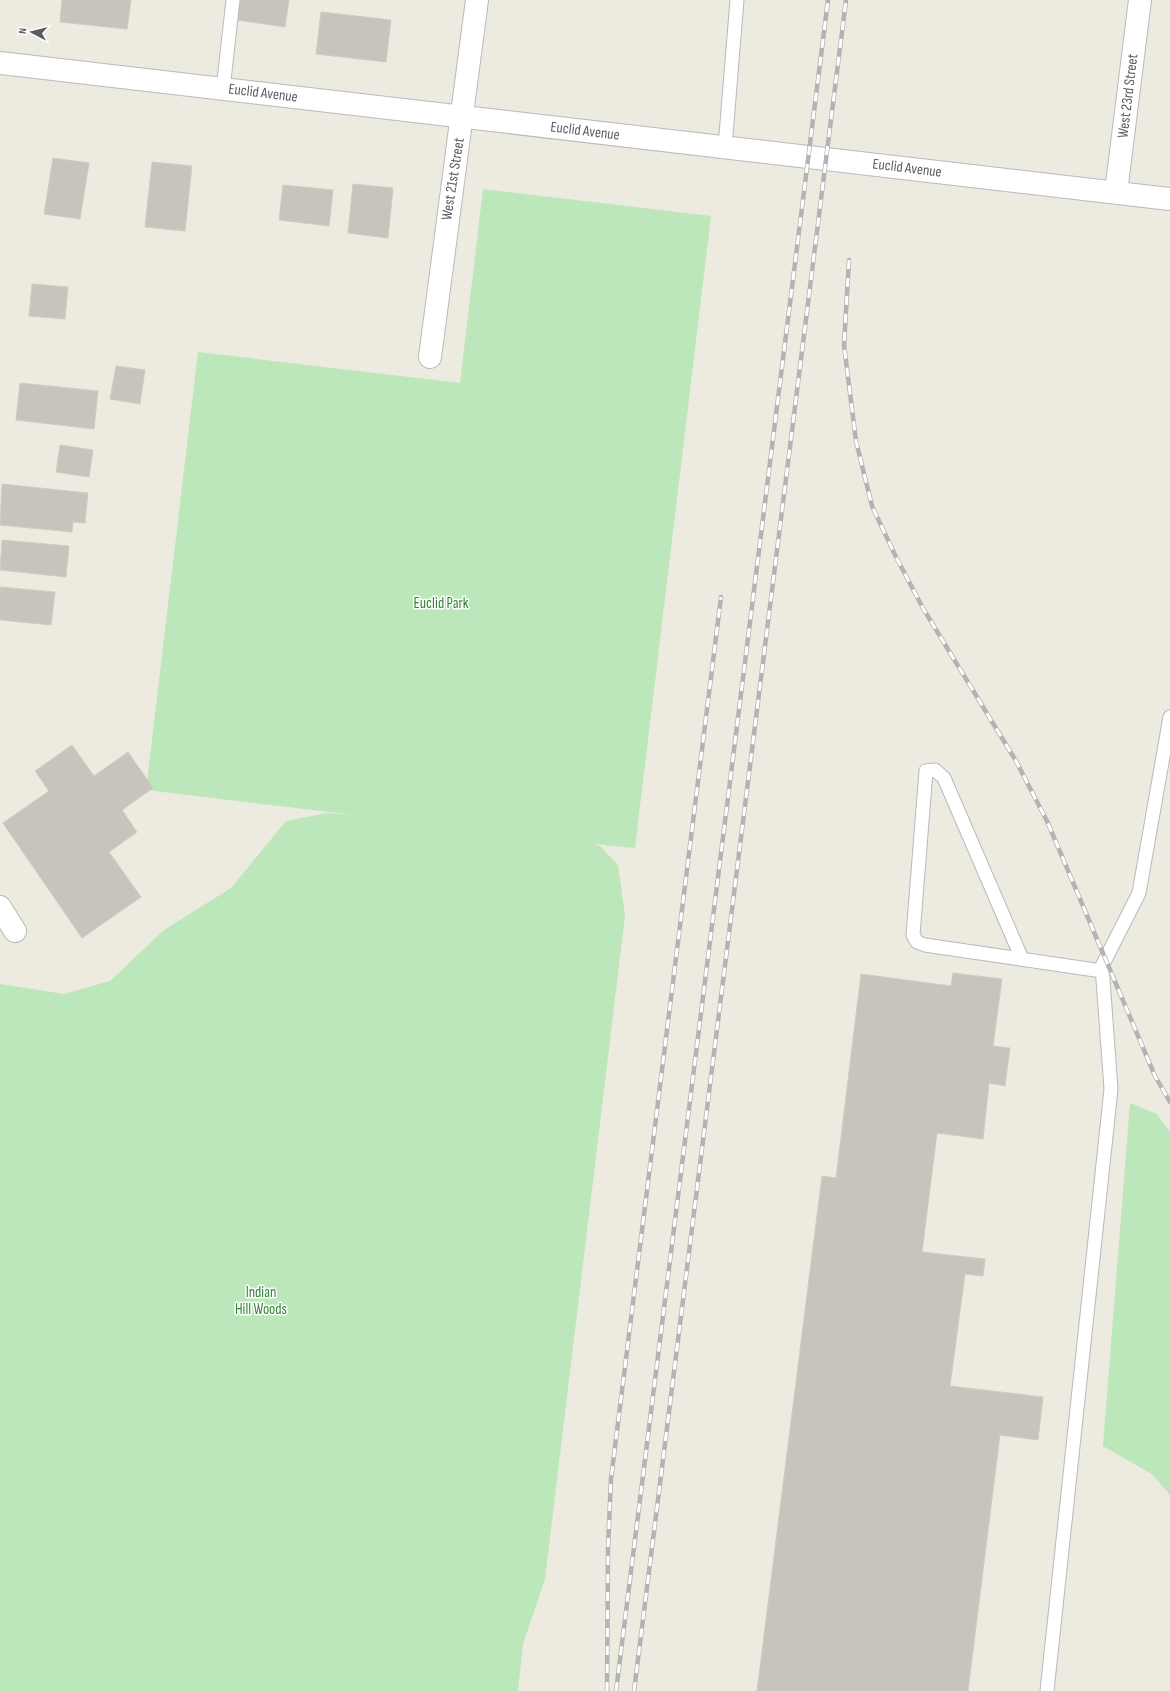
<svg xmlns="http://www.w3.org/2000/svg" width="1170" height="1691" font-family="'Sofia Sans Condensed',sans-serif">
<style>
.green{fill:#bbe7bb}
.building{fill:#c8c4bd;stroke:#d2ccbe}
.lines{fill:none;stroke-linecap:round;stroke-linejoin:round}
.lane-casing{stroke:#b6b9be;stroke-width:15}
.street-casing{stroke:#b6b9be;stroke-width:24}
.lane{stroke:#fff;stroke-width:13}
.street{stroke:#fff;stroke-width:22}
.rail-casing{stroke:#b2b3b3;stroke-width:4.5}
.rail{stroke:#fff;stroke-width:3;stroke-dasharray:9;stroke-linecap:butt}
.labels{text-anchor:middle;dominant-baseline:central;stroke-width:3;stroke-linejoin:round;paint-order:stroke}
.street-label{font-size:15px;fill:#595d62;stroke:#fff}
.park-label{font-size:15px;fill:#2f8433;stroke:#fff}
</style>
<rect width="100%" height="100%" fill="#edeae0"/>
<path class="green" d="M 483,189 L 711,216 L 635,848 L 594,844 L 600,846 L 618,865 L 625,916 L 545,1579 L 523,1644 L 518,1691 L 0,1691 L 0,984 L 64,994 L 110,981 L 164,930 L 231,888 L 286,821 L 327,813 L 355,815 L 146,790 L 198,352 L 460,383 Z
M 1130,1103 L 1157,1114 L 1170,1132 L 1170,1495 L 1153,1475 L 1103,1446 Z"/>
<path class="building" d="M 62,0 L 131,0 L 127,29 L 60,22 Z
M 240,0 L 289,0 L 285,27 L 237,20 Z
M 321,12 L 391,20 L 386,62 L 316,54 Z
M 53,158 L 89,163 L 80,219 L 44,214 Z
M 152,162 L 192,166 L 185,231 L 145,227 Z
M 353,184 L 393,188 L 388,238 L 348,233 Z
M 283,185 L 333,190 L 329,226 L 279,220 Z
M 32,284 L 68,287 L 65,319 L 29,316 Z
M 116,366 L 145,370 L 140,404 L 110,399 Z
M 20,383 L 98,391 L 94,429 L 16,420 Z
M 60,445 L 93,450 L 89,477 L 56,472 Z
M 2,484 L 88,493 L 85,523 L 73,522 L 72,532 L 0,525 Z
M 2,540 L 69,546 L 66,577 L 0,570 Z
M 0,587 L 55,592 L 51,625 L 0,620 Z
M 72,745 L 94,776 L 128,752 L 153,788 L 122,810 L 137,832 L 109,852 L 141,897 L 82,938 L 3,823 L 49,791 L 35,771 Z
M 953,973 L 1002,979 L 993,1046 L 1010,1048 L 1005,1086 L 989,1083 L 983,1139 L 937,1133 L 922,1252 L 985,1259 L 983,1276 L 965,1274 L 950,1386 L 1043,1397 L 1038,1440 L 1000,1435 L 968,1691 L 757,1691 L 822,1176 L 836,1178 L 861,974 L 951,986 Z"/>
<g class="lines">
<g class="lane-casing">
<path id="lane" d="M 223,89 L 233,0
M 725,147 L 737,0
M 1022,959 L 944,778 L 935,770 L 926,771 L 913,935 L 917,942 L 925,945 L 1102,971
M 1047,1691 L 1111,1089 L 1102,966 L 1139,893 L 1170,717"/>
</g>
<g class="street-casing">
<path id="street" d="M 0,63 L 1170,199
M 1116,192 L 1140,0
M 430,357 C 445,238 462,119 477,0
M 0,907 L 15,931"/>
</g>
<use href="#lane" class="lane"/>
<use href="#street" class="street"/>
<g class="rail-casing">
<path id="rail" d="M 849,260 L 844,345 L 856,441 L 872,506 L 896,557 L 924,610 L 1016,761 L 1047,821 L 1155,1076 L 1170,1102
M 607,1691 L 608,1549 L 611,1479 L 721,597
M 616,1691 L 828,0
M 634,1691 L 846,0"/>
</g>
<use href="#rail" class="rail"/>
</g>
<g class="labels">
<g class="street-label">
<text transform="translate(263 93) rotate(7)">Euclid Avenue</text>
<text transform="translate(1128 96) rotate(-83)">West 23rd Street</text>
<text transform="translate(585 131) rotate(7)">Euclid Avenue</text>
<text transform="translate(907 168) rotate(7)">Euclid Avenue</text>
<text transform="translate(453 179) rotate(-81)">West 21st Street</text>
</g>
<g class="park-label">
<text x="441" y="603">Euclid Park</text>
<text x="261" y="1292">Indian<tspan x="261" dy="17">Hill Woods</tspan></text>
</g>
</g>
<g transform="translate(32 32) rotate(277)" stroke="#ffffff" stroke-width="3" paint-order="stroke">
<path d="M0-3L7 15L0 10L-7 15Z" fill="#595d62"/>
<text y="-6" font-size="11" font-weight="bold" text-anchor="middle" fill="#595d62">N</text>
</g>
</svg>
